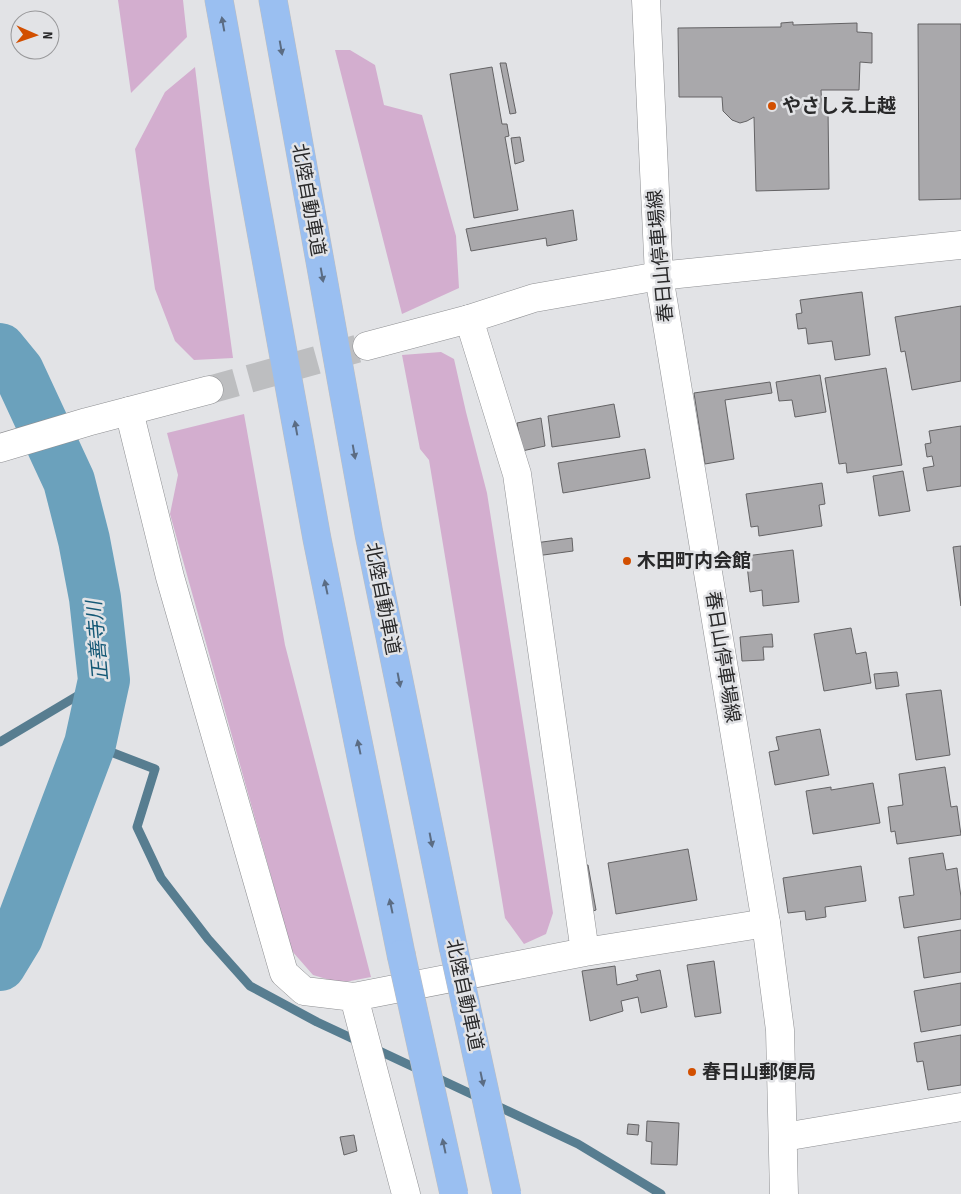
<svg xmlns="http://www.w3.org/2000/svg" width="961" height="1194" font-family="'Sofia Sans Condensed','Noto Sans JP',sans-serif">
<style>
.green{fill:#d3aecf}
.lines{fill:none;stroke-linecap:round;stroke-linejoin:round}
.stream{stroke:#577d90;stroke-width:9}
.river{stroke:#6ba1bc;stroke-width:52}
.building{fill:#a9a8ab;stroke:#646365}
.tertiary-tunnel{stroke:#bdbec0;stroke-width:28;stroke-dasharray:28 14;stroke-linecap:butt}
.minor-casing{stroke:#8f9093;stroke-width:29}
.tertiary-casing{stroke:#8f9093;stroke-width:29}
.secondary-casing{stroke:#8f9093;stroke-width:29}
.motorway-casing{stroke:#bebebf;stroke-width:29}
.minor{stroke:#fff;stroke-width:28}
.tertiary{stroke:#fff;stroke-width:28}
.secondary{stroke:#fff;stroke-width:28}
.motorway{stroke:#9abff1;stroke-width:28}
.motorway-bridge-casing{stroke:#bebebf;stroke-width:29;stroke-linecap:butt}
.motorway-bridge{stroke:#9abff1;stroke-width:28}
.oneway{fill:#5b6c83}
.poi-dot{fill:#d24f00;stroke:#e2e3e6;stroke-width:2}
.labels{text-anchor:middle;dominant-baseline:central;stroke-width:5;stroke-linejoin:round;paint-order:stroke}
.poi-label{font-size:19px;font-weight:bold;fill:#282829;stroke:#e2e3e6;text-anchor:start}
.street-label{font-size:19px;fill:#282829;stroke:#e2e3e6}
.water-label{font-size:20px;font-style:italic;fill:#155976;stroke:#e2e3e6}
</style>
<rect width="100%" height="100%" fill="#e2e3e6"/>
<path class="green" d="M 118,0 L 183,0 L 187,37 L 131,93 Z
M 335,50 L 350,50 L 375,65 L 384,105 L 422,115 L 456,236 L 459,288 L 402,314 Z
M 195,67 L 209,183 L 233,358 L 194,360 L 175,341 L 155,289 L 135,149 L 165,92 Z
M 441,352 L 454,359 L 466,412 L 487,493 L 553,913 L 546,934 L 524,944 L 505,918 L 429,460 L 420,449 L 402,355 Z
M 244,414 L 285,645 L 371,977 L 340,983 L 313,975 L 292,951 L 170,514 L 178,475 L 167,433 Z"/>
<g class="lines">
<path class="stream" d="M 0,742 L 104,680
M 90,744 L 155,769 L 137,827 L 161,878 L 208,939 L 250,986 L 317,1022 L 362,1043
M 373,1048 L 482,1099
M 493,1104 L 578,1144 L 661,1194"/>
<path class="river" d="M 0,349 L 18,371 L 69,481 L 84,540 L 95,598 L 104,680 L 90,744 L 17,937 L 0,965"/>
</g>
<path class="building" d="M 793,22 L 793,25 L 857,23 L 857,32 L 872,33 L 872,63 L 860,62 L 859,90 L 821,90 L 822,109 L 828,109 L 829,189 L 756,191 L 754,117 L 747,121 L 740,123 L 732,120 L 723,111 L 722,97 L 679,97 L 678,28 L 781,27 L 781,23 Z
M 918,24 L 961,24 L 961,199 L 919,200 Z
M 500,63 L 506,63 L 516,113 L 510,114 Z
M 492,67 L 502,124 L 507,124 L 509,136 L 505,137 L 518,210 L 474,218 L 450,74 Z
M 520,137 L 524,161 L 515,164 L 511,138 Z
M 573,210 L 577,240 L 547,246 L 546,238 L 471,251 L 466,229 Z
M 862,292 L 870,355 L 835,360 L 832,341 L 808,344 L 806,328 L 798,329 L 796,314 L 802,313 L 800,300 Z
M 961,306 L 961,381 L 912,390 L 905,351 L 901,352 L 895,317 Z
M 886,368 L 902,465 L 847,473 L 846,463 L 839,464 L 825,378 Z
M 820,375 L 826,412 L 795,417 L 792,400 L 779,401 L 776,382 Z
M 770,382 L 772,393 L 725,400 L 734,459 L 705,464 L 694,393 Z
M 614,404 L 620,437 L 552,447 L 548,416 Z
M 541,418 L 545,446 L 522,451 L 517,423 Z
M 961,426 L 961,486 L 927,491 L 923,468 L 934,466 L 932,456 L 927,457 L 925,444 L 931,443 L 929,431 Z
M 645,449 L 650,478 L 563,493 L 558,463 Z
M 903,471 L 910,511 L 879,516 L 873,476 Z
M 822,483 L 825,504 L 819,505 L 822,526 L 759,536 L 758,526 L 751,527 L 746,494 Z
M 572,538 L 573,551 L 536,556 L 535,543 Z
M 961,546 L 961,606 L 953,547 Z
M 793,550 L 799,602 L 763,606 L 762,590 L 750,592 L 746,556 Z
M 851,628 L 856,654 L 866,652 L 871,683 L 824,691 L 814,634 Z
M 772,634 L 773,647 L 763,647 L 764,660 L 742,661 L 740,637 Z
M 897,672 L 899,686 L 876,689 L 874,674 Z
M 941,690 L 950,755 L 916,760 L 906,694 Z
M 820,729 L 829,775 L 775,785 L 769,752 L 779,750 L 776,737 Z
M 945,767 L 951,807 L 957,806 L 961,835 L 897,844 L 895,831 L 891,832 L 888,807 L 903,805 L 899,774 Z
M 873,783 L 880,823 L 813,834 L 806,791 L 831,787 L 831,790 Z
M 688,849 L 697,900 L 616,914 L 608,863 Z
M 943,853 L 946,870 L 957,868 L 961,897 L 961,919 L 904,928 L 899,897 L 914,895 L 909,858 Z
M 588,865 L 596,910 L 587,913 L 578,866 Z
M 861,866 L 866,901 L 825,907 L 826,917 L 806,920 L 805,911 L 788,913 L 783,878 Z
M 961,930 L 961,972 L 924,978 L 918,937 Z
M 714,961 L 721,1013 L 695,1017 L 687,965 Z
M 615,966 L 617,985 L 638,980 L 636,975 L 660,970 L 667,1007 L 641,1013 L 638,997 L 621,1001 L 623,1011 L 590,1021 L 582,971 Z
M 961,983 L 961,1025 L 921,1032 L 914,991 Z
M 961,1035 L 961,1085 L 928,1090 L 923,1061 L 917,1062 L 914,1043 Z
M 647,1121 L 679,1123 L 677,1165 L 651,1164 L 652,1142 L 646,1141 Z
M 628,1124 L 639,1125 L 638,1135 L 627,1134 Z
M 354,1135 L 357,1151 L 344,1155 L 340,1137 Z"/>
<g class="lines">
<path class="tertiary-tunnel" d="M 209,390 L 367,346"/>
<g class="minor-casing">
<path id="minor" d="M 469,319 L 517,474 L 585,952
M 129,411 L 170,577 L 284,973 L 304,991 L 354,997
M 406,1194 L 354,997 L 585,952 L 766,923"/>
</g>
<g class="tertiary-casing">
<path id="tertiary" d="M 367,346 L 469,319 L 534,298 L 659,276 L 961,245
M 0,448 L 87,422 L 209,390
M 784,1137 L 961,1107"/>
</g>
<g class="secondary-casing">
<path id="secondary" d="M 646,0 L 659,276 L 766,923 L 780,1030 L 784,1194"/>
</g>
<g class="motorway-casing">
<path id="motorway" d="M 219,0 L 317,539 L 401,954
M 273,0 L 369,534 L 453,946"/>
</g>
<use href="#minor" class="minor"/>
<use href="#tertiary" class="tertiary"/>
<use href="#secondary" class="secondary"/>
<use href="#motorway" class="motorway"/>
<g class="motorway-bridge-casing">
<path id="motorway-bridge" d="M 453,946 L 507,1194
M 401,954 L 454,1194"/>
</g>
<use href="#motorway-bridge" class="motorway-bridge"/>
</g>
<defs><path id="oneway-solid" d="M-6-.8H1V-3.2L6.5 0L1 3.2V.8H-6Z" transform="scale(1.25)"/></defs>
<g class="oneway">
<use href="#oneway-solid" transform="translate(223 24) rotate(-100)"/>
<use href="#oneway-solid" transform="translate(281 48) rotate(80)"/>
<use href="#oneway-solid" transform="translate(322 275) rotate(80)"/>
<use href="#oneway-solid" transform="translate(296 428) rotate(-100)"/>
<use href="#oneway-solid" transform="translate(354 452) rotate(80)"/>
<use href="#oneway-solid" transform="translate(326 587) rotate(-102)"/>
<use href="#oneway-solid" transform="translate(399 680) rotate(79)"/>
<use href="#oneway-solid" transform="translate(359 747) rotate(-102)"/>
<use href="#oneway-solid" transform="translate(431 840) rotate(79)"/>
<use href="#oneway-solid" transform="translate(391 906) rotate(-102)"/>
<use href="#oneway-solid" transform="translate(482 1079) rotate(78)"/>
<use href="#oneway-solid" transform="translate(444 1146) rotate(-102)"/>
</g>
<g class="poi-dot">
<circle cx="772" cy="106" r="5"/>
<circle cx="627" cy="561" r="5"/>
<circle cx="692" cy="1072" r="5"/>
</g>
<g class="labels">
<g class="poi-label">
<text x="782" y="106">やさしえ上越</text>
<text x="637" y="561">木田町内会館</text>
<text x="702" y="1072">春日山郵便局</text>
</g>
<g class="street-label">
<text transform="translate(308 200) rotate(80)">北陸自動車道</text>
<text transform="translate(661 256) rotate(-95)">春日山停車場線</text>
<text transform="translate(382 599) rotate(79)">北陸自動車道</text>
<text transform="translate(722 657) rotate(81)">春日山停車場線</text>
<text transform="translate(464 995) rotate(78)">北陸自動車道</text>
</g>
<g class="water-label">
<text transform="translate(98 641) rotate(-95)">正善寺川</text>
</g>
</g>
<g transform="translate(35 35) rotate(92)"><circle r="24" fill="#e2e3e6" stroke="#98989a"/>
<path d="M0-4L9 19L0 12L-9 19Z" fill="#d24f00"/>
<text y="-8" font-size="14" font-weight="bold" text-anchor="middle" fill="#282829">N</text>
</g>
</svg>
